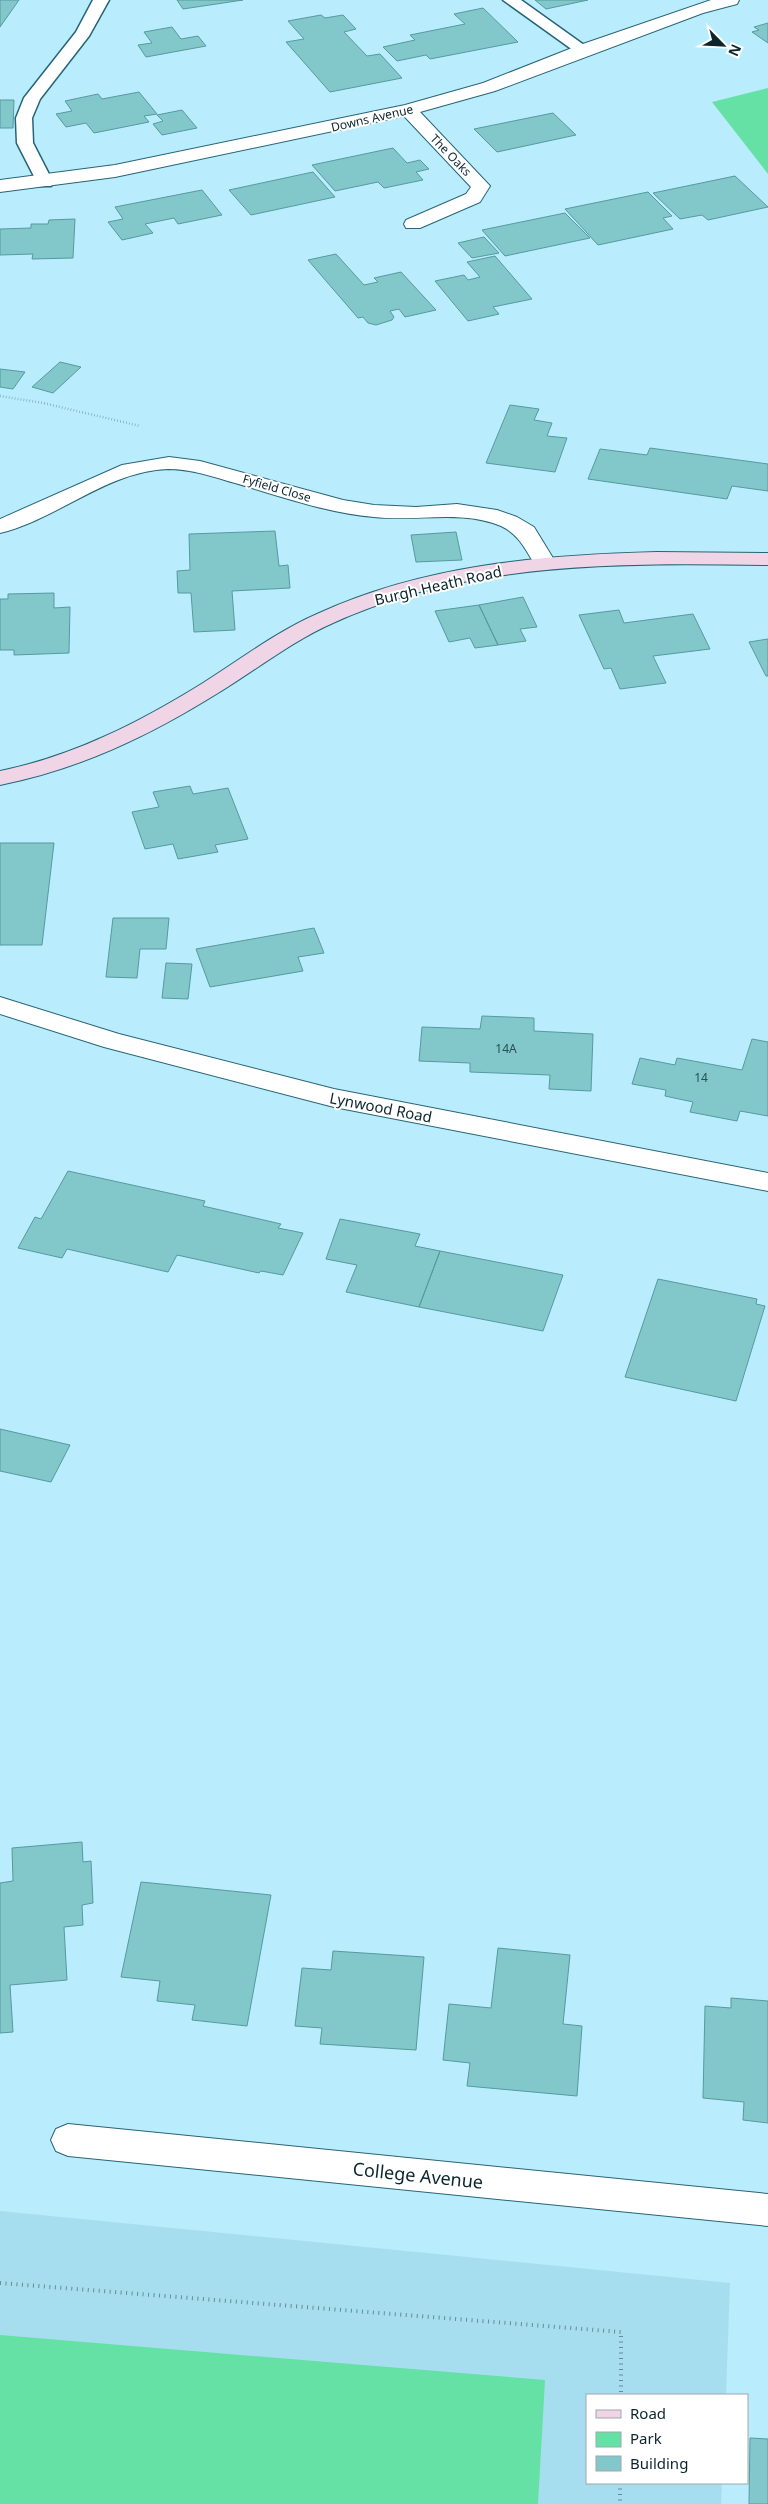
<svg xmlns="http://www.w3.org/2000/svg" width="768" height="2504" font-family="'Noto Sans',sans-serif">
<style>
.built{fill:#a6def0}
.green{fill:#65e1a5}
.building{fill:#82c8cb;stroke:#559a9e}
.lines{fill:none;stroke-linecap:round;stroke-linejoin:round}
.lane-casing{stroke:#266577;stroke-width:3}
.street-casing{stroke:#266577;stroke-width:2}
.secondary-casing{stroke:#266577;stroke-width:2}
.path-far1{stroke:#648b97;stroke-width:2.5;stroke-dasharray:0.5 2.5;stroke-linecap:butt}
.path{stroke:#648b97;stroke-width:4;stroke-dasharray:1 4.5;stroke-linecap:butt}
.lane{fill:#fff;fill-rule:evenodd}
.street{fill:#fff;fill-rule:evenodd}
.secondary{fill:#f0d5e7;fill-rule:evenodd}
.labels{text-anchor:middle;dominant-baseline:central;stroke-width:4;stroke-linejoin:round;paint-order:stroke}
.far-street-label{font-size:12px;fill:#0b252d;stroke:#fff}
.number-label{font-size:12px;fill:#294e54}
.street-label{font-size:15px;fill:#0b252d;stroke:#fff}
.near-street-label{font-size:18px;fill:#0b252d;stroke:#fff}
</style>
<rect width="100%" height="100%" fill="#b9ecfc"/>
<path class="built" d="M 0,2211 L 730,2283 L 726,2395 L 587,2395 L 587,2483 L 722,2483 L 721,2504 L 0,2504 Z"/>
<path class="green" d="M 768,88 L 768,174 L 712,102 Z
M 0,2335 L 545,2380 L 538,2504 L 0,2504 Z"/>
<path class="building" d="M 0,0 L 19,0 L 0,27 Z
M 177,0 L 243,0 L 183,9 Z
M 535,0 L 588,0 L 546,9 Z
M 483,8 L 518,42 L 430,59 L 426,55 L 397,61 L 383,47 L 415,40 L 410,35 L 465,24 L 454,14 Z
M 321,15 L 325,18 L 343,15 L 356,29 L 344,32 L 367,56 L 380,54 L 402,78 L 330,92 L 286,42 L 304,39 L 288,21 Z
M 768,23 L 768,43 L 752,32 L 759,30 L 754,27 Z
M 172,27 L 181,39 L 198,36 L 206,46 L 146,57 L 138,45 L 152,43 L 144,32 Z
M 139,92 L 157,114 L 144,116 L 149,122 L 94,133 L 86,123 L 66,127 L 56,114 L 72,111 L 65,101 L 98,94 L 102,99 Z
M 0,100 L 14,100 L 13,128 L 0,128 Z
M 182,110 L 197,128 L 162,135 L 153,124 L 163,121 L 157,115 Z
M 553,113 L 576,135 L 497,152 L 474,129 Z
M 393,148 L 407,163 L 420,160 L 429,169 L 416,172 L 423,180 L 384,188 L 378,182 L 335,191 L 312,165 Z
M 313,172 L 335,197 L 251,215 L 229,190 Z
M 735,176 L 768,207 L 708,220 L 702,215 L 680,219 L 653,193 Z
M 202,190 L 222,215 L 178,224 L 174,218 L 145,224 L 153,233 L 122,240 L 108,222 L 123,219 L 115,207 Z
M 648,192 L 672,216 L 663,218 L 673,229 L 598,245 L 565,209 Z
M 565,213 L 590,238 L 505,256 L 482,230 Z
M 75,219 L 73,258 L 32,259 L 33,254 L 0,255 L 0,229 L 31,228 L 31,224 L 48,224 L 49,220 Z
M 484,237 L 499,253 L 472,258 L 458,243 Z
M 336,254 L 364,285 L 378,282 L 374,278 L 401,272 L 436,310 L 405,317 L 399,309 L 390,311 L 394,317 L 392,320 L 376,325 L 368,323 L 363,317 L 358,318 L 308,260 Z
M 495,256 L 532,299 L 493,307 L 499,314 L 468,321 L 435,281 L 464,275 L 468,280 L 480,277 L 467,262 Z
M 60,362 L 81,367 L 53,393 L 32,387 Z
M 0,369 L 25,372 L 13,389 L 0,387 Z
M 510,405 L 539,409 L 534,420 L 552,423 L 547,436 L 567,438 L 555,472 L 486,463 Z
M 650,448 L 768,464 L 768,491 L 732,486 L 727,499 L 588,479 L 600,449 L 647,455 Z
M 275,531 L 279,566 L 288,565 L 290,588 L 232,591 L 235,630 L 194,632 L 191,593 L 178,593 L 177,571 L 190,570 L 189,534 Z
M 456,532 L 462,560 L 416,562 L 411,535 Z
M 54,593 L 54,608 L 70,607 L 69,653 L 14,655 L 14,650 L 0,650 L 0,599 L 8,599 L 8,594 Z
M 523,597 L 537,627 L 520,629 L 526,641 L 498,645 L 479,605 Z
M 479,605 L 498,645 L 475,648 L 470,638 L 449,642 L 435,611 Z
M 619,610 L 624,623 L 693,614 L 710,649 L 653,656 L 666,683 L 620,689 L 611,668 L 604,669 L 579,615 Z
M 768,639 L 768,676 L 766,676 L 749,642 Z
M 190,786 L 193,794 L 228,788 L 248,839 L 215,845 L 218,852 L 178,859 L 173,844 L 145,849 L 132,812 L 159,807 L 153,792 Z
M 0,843 L 54,843 L 42,945 L 0,945 Z
M 113,918 L 169,918 L 166,949 L 140,949 L 137,978 L 106,977 Z
M 314,928 L 324,953 L 298,957 L 303,971 L 210,987 L 196,949 Z
M 166,963 L 192,964 L 188,999 L 162,998 Z
M 482,1016 L 534,1018 L 534,1031 L 593,1034 L 591,1091 L 549,1089 L 550,1075 L 470,1072 L 470,1063 L 419,1061 L 422,1027 L 480,1029 Z
M 752,1039 L 768,1042 L 768,1116 L 740,1111 L 737,1121 L 690,1112 L 693,1102 L 665,1096 L 666,1090 L 632,1084 L 640,1058 L 675,1065 L 677,1058 L 742,1070 Z
M 68,1171 L 205,1201 L 203,1206 L 281,1224 L 278,1228 L 303,1233 L 283,1275 L 261,1271 L 259,1273 L 177,1255 L 168,1272 L 67,1249 L 62,1258 L 18,1248 L 35,1217 L 41,1219 Z
M 340,1219 L 420,1234 L 415,1246 L 440,1251 L 419,1307 L 346,1292 L 357,1265 L 326,1259 Z
M 440,1251 L 563,1275 L 543,1331 L 419,1307 Z
M 658,1279 L 757,1299 L 756,1304 L 765,1306 L 736,1401 L 625,1377 Z
M 0,1429 L 70,1445 L 51,1482 L 0,1471 Z
M 82,1842 L 83,1862 L 91,1861 L 93,1903 L 82,1905 L 83,1925 L 64,1927 L 67,1980 L 10,1985 L 13,2032 L 0,2033 L 0,1883 L 13,1881 L 12,1848 Z
M 141,1882 L 271,1895 L 247,2026 L 192,2020 L 195,2005 L 157,2001 L 160,1981 L 121,1977 Z
M 498,1948 L 570,1955 L 563,2024 L 582,2026 L 577,2096 L 467,2086 L 470,2063 L 443,2060 L 449,2004 L 491,2008 Z
M 333,1951 L 424,1957 L 416,2050 L 320,2044 L 322,2028 L 295,2026 L 302,1968 L 331,1970 Z
M 731,1998 L 768,2001 L 768,2123 L 743,2120 L 744,2102 L 703,2098 L 705,2006 L 731,2008 Z
M 750,2438 L 768,2439 L 768,2504 L 749,2504 Z"/>
<g class="lines">
<g class="lane-casing">
<path id="lane" d="M 93,0 L 109,0 L 89,36 L 40,99 L 32,118 L 33,143 L 53,182 L 51,186 L 39,186 L 17,143 L 16,118 L 24,98 L 76,32 Z
M 503,0 L 521,0 L 591,50 L 589,53 L 577,53 Z"/>
</g>
<g class="street-casing">
<path id="street" d="M 711,0 L 739,0 L 737,4 L 703,13 L 495,91 L 420,112 L 490,186 L 480,202 L 420,228 L 406,228 L 404,224 L 406,220 L 466,194 L 471,187 L 404,116 L 115,177 L 0,192 L 0,180 L 115,165 L 405,105 L 483,83 L 577,46 Z
M 169,457 L 200,461 L 343,500 L 374,505 L 416,507 L 457,504 L 497,510 L 517,517 L 534,527 L 556,563 L 553,568 L 545,570 L 537,568 C 526,551 520,535 501,526 C 461,509 416,522 374,517 C 327,513 280,496 235,483 C 214,477 191,469 168,469 C 107,471 58,519 0,533 L 0,519 L 122,465 Z
M 0,997 L 119,1034 L 334,1089 L 768,1173 L 768,1191 L 334,1107 L 104,1047 L 0,1014 Z
M 68,2124 L 768,2194 L 768,2226 L 68,2156 L 56,2151 L 51,2140 L 56,2129 Z"/>
</g>
<g class="secondary-casing">
<path id="secondary" d="M 657,552 L 768,553 L 768,565 C 622,563 468,561 333,623 C 292,641 256,670 218,693 C 149,736 80,769 0,785 L 0,771 C 74,756 140,722 203,683 C 241,659 276,632 317,614 C 423,565 541,555 657,552 Z"/>
</g>
<path class="path-far1" d="M 0,396 L 43,403 L 140,426"/>
<path class="path" d="M 0,2283 L 621,2332 L 621,2395
M 620,2483 L 620,2504"/>
<use href="#lane" class="lane"/>
<use href="#street" class="street"/>
<use href="#secondary" class="secondary"/>
</g>
<g class="labels">
<g class="far-street-label">
<text transform="translate(372 118) rotate(-13)">Downs Avenue</text>
<text transform="translate(451 155) rotate(46)">The Oaks</text>
<text transform="translate(277 488) rotate(16)">Fyfield Close</text>
</g>
<g class="number-label">
<text x="506" y="1048">14A</text>
<text x="701" y="1077">14</text>
</g>
<g class="street-label">
<text transform="translate(438 585) rotate(-13)">Burgh Heath Road</text>
<text transform="translate(381 1107) rotate(11)">Lynwood Road</text>
</g>
<g class="near-street-label">
<text transform="translate(418 2175) rotate(6)">College Avenue</text>
</g>
</g>
<rect x="586" y="2394" width="162" height="90" fill="#ffffff" stroke="#9da8ab"/>
<rect x="596" y="2410" width="25" height="8" fill="#f0d5e7" stroke="#9da8ab"/>
<text x="630" y="2419" font-size="15" fill="#0b252d">Road</text>
<rect x="596" y="2432" width="25" height="15" fill="#65e1a5" stroke="#9da8ab"/>
<text x="630" y="2444" font-size="15" fill="#0b252d">Park</text>
<rect x="596" y="2456" width="25" height="15" fill="#82c8cb" stroke="#9da8ab"/>
<text x="630" y="2469" font-size="15" fill="#0b252d">Building</text>
<g transform="translate(723 45) rotate(114)" stroke="#ffffff" stroke-width="4" paint-order="stroke">
<path d="M0-4L9 19L0 12L-9 19Z" fill="#0b252d"/>
<text y="-8" font-size="14" font-weight="bold" text-anchor="middle" fill="#0b252d">N</text>
</g>
</svg>
